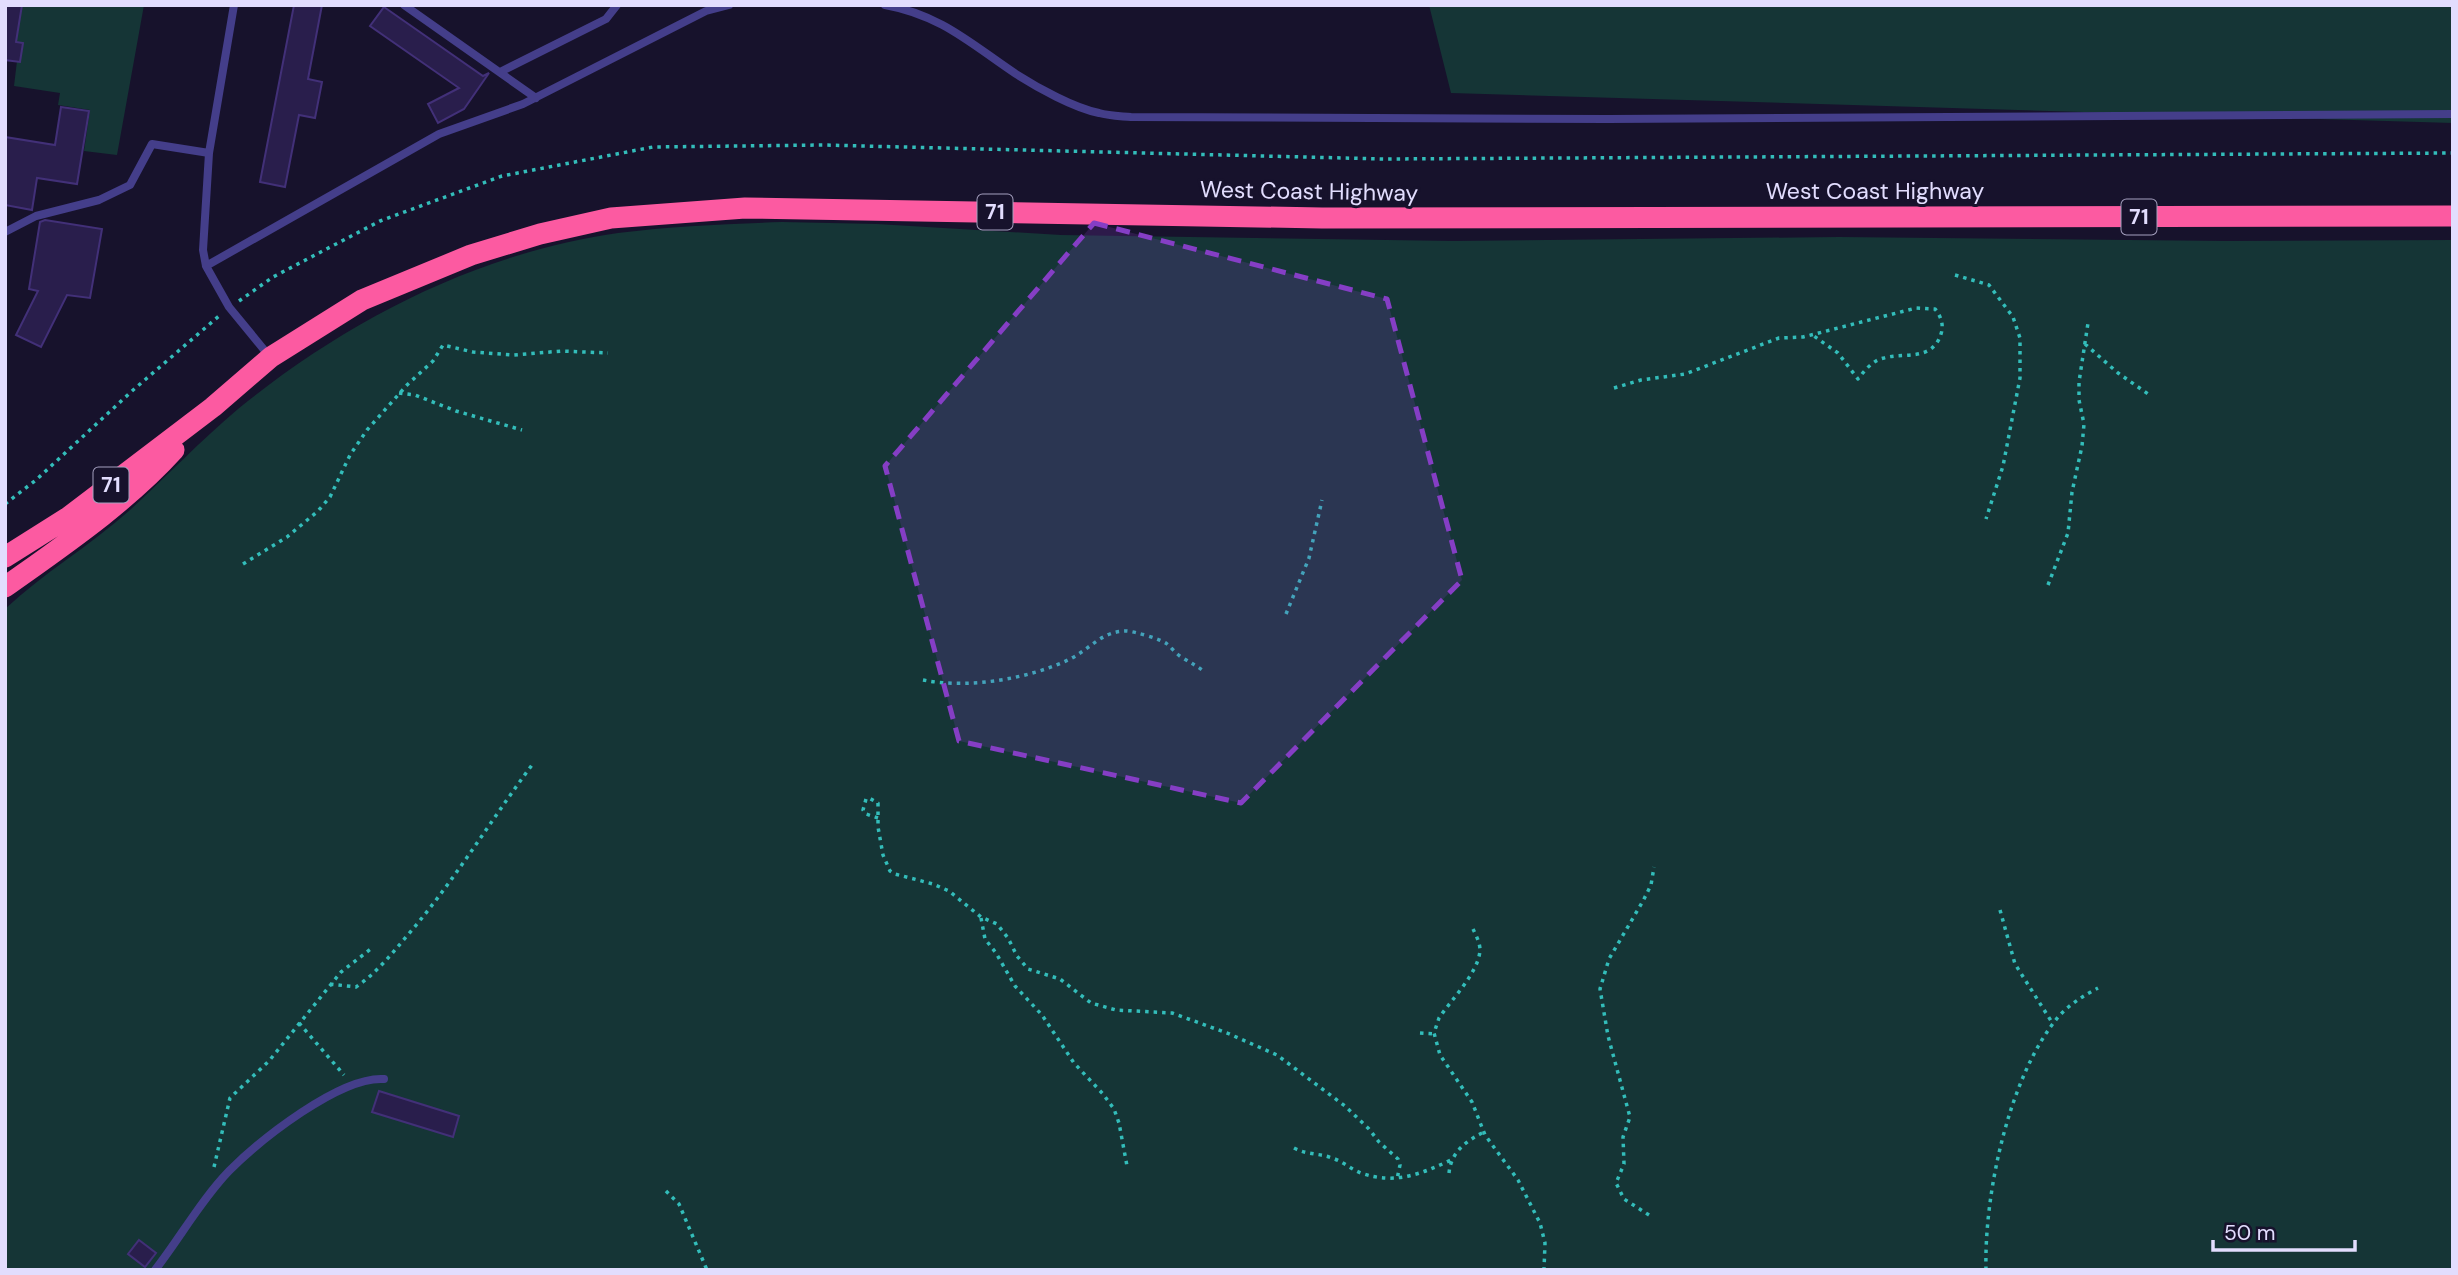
<svg xmlns="http://www.w3.org/2000/svg" width="2458" height="1275" font-family="'DM Sans',sans-serif">
<style>
.green{fill:#153536}
.building{fill:#291e4c;stroke:#423078;stroke-width:2}
.lines{fill:none;stroke-linecap:round;stroke-linejoin:round}
.path{stroke:#33bdba;stroke-width:3.5;stroke-dasharray:3.5 5;stroke-linecap:butt}
.lane{stroke:#443e8a;stroke-width:8}
.highway{stroke:#fc5aa1;stroke-width:21}
.marked{fill:#853ec5;fill-opacity:0.2;stroke:#853ec5;stroke-width:5;stroke-dasharray:14 9;stroke-linejoin:round}
.labels{text-anchor:middle;dominant-baseline:central;stroke-width:6;stroke-linejoin:round;paint-order:stroke}
.shield{fill:#17122c;stroke:#a5a0bf;stroke-width:2}
.shield-label{font-size:21px;font-weight:bold;fill:#e2ddfe}
.street-label{font-size:23px;fill:#e2ddfe;stroke:#17122c}
</style>
<rect width="100%" height="100%" fill="#17122c"/>
<path class="green" d="M 22,5 L 144,5 L 117,155 L 84,151 L 90,110 L 58,105 L 60,93 L 14,86 L 17,61 L 20,62 L 23,44 L 16,42 Z
M 1429,5 L 2453,5 L 2453,123 L 1451,93 Z
M 782,222 L 877,224 L 1061,235 L 1453,241 L 1839,237 L 2226,241 L 2453,240 L 2453,1270 L 5,1270 L 5,609 C 43,573 90,546 130,510 C 166,477 200,441 238,409 C 347,320 478,253 618,233 C 673,226 727,224 782,222 Z"/>
<path class="building" d="M 5,5 L 22,5 L 16,42 L 23,43 L 20,62 L 5,60 Z
M 294,5 L 322,5 L 308,79 L 322,82 L 315,118 L 299,115 L 285,187 L 260,182 Z
M 384,7 L 483,76 L 489,73 L 464,109 L 438,123 L 428,104 L 459,88 L 370,26 Z
M 61,107 L 89,111 L 77,184 L 37,178 L 32,210 L 5,205 L 5,137 L 55,145 Z
M 45,220 L 102,229 L 90,298 L 67,295 L 41,347 L 16,335 L 38,291 L 29,289 L 40,222 Z
M 379,1091 L 459,1116 L 453,1137 L 372,1112 Z
M 139,1240 L 156,1253 L 145,1267 L 128,1254 Z"/>
<g class="lines">
<path class="path" d="M 1955,275 L 1989,285 L 2013,317 L 2020,338 L 2020,378 L 2003,466 L 1986,519
M 239,301 L 273,277 L 380,221 L 502,176 L 653,147 L 823,145 L 1384,159 L 2453,153
M 2085,344 L 2118,373 L 2151,396
M 1614,388 L 1641,380 L 1685,374 L 1779,338 L 1803,337 L 1916,308 L 1935,309 C 1941,316 1944,325 1941,334 C 1932,362 1904,352 1884,358 C 1873,360 1865,370 1858,379 L 1838,353 L 1811,334
M 399,393 L 415,395 L 456,411 L 522,430
M 5,504 L 36,480 L 132,391 L 219,316
M 243,564 L 287,537 L 318,511 L 330,497 L 350,455 L 367,430 L 407,385 L 433,361 L 443,345 L 473,352 L 514,355 L 562,351 L 608,353
M 2048,585 L 2068,533 L 2072,492 L 2082,446 L 2084,424 L 2079,400 L 2079,382 L 2088,323
M 1286,614 L 1309,558 L 1322,500
M 923,680 C 968,689 1029,679 1070,659 C 1090,649 1102,631 1126,631 C 1133,631 1161,639 1167,644 C 1172,648 1177,655 1183,658 C 1191,663 1197,666 1205,672
M 878,818 L 866,814 L 863,810 L 866,799 L 869,798 L 878,803 L 878,827 L 883,855 L 890,871 L 895,874 L 933,884 L 949,891 L 981,917 L 997,924 L 1008,938 L 1017,956 L 1028,969 L 1060,979 L 1091,1003 L 1116,1010 L 1172,1013 L 1227,1033 L 1277,1055 L 1345,1106 L 1369,1129 L 1379,1142 L 1398,1159 L 1400,1165 L 1397,1179
M 2000,910 L 2015,964 L 2053,1024
M 981,918 L 985,939 L 996,953 L 1015,986 L 1042,1015 L 1074,1063 L 1103,1094 L 1114,1109 L 1119,1123 L 1127,1166
M 1473,929 C 1476,935 1480,943 1480,950 C 1479,972 1451,1000 1439,1018 L 1434,1033 L 1440,1055 L 1472,1102 L 1485,1135 L 1518,1180 L 1540,1223 L 1545,1243 L 1544,1270
M 330,984 L 356,987 C 378,972 394,951 412,930 C 456,878 491,820 532,765
M 299,1023 L 344,1075
M 1420,1033 L 1435,1034
M 1294,1148 C 1307,1155 1319,1153 1332,1158 C 1342,1161 1351,1169 1361,1173 C 1395,1185 1421,1174 1451,1160
M 214,1167 L 230,1098 L 269,1061 L 341,972 L 372,948
M 1449,1173 C 1451,1152 1466,1141 1484,1132
M 666,1191 L 679,1204 L 707,1270
M 1649,1215 L 1624,1199 L 1616,1183 L 1624,1164 L 1623,1137 L 1630,1117 L 1608,1036 L 1600,989 L 1609,959 L 1643,901 L 1651,885 L 1654,867
M 1986,1270 C 1984,1194 2009,1075 2059,1016 C 2070,1004 2083,996 2098,988"/>
<path class="lane" d="M 234,5 L 209,153 L 203,250 L 206,266 L 229,307 L 270,357
M 404,5 L 536,98
M 885,5 C 941,15 971,44 1016,74 C 1038,88 1074,108 1099,113 C 1109,116 1120,116 1131,117 L 1608,119 L 2453,114
M 500,72 L 606,19 L 617,5
M 5,232 L 36,216 L 99,200 L 130,185 L 152,144 L 209,153
M 206,266 L 439,134 L 523,104 L 706,11 L 729,5
M 155,1270 C 180,1238 201,1200 229,1171 C 260,1140 340,1076 384,1079"/>
<path class="highway" d="M 5,557 L 67,518 L 142,461 L 213,407 L 271,357 L 362,300 L 471,255 L 540,234 L 611,218 L 745,208 L 1322,218 L 2453,216
M 5,587 C 64,545 126,503 174,450"/>
</g>
<path class="marked" d="M 1094,223 L 1387,299 L 1462,580 L 1241,803 L 959,741 L 885,466 Z"/>
<g class="labels">
<g class="shield">
<rect x="977.5" y="194.5" width="35" height="35" rx="5"/>
<rect x="2121.5" y="199.5" width="35" height="35" rx="5"/>
<rect x="93.5" y="467.5" width="35" height="35" rx="5"/>
</g>
<g class="shield-label">
<text x="995" y="212">71</text>
<text x="2139" y="217">71</text>
<text x="111" y="485">71</text>
</g>
<g class="street-label">
<text transform="translate(1309 191) rotate(1)">West Coast Highway</text>
<text x="1875" y="191">West Coast Highway</text>
</g>
</g>
<rect width="2458" height="1275" fill="none" stroke="#e2ddfe" stroke-width="14"/>
<path d="M2213 1240v10h142v-10" fill="none" stroke="#e2ddfe" stroke-width="3.5"/>
<text x="2224" y="1240" font-size="21" fill="#e2ddfe" stroke="#17122c" stroke-width="5" paint-order="stroke">50 m</text>
</svg>
